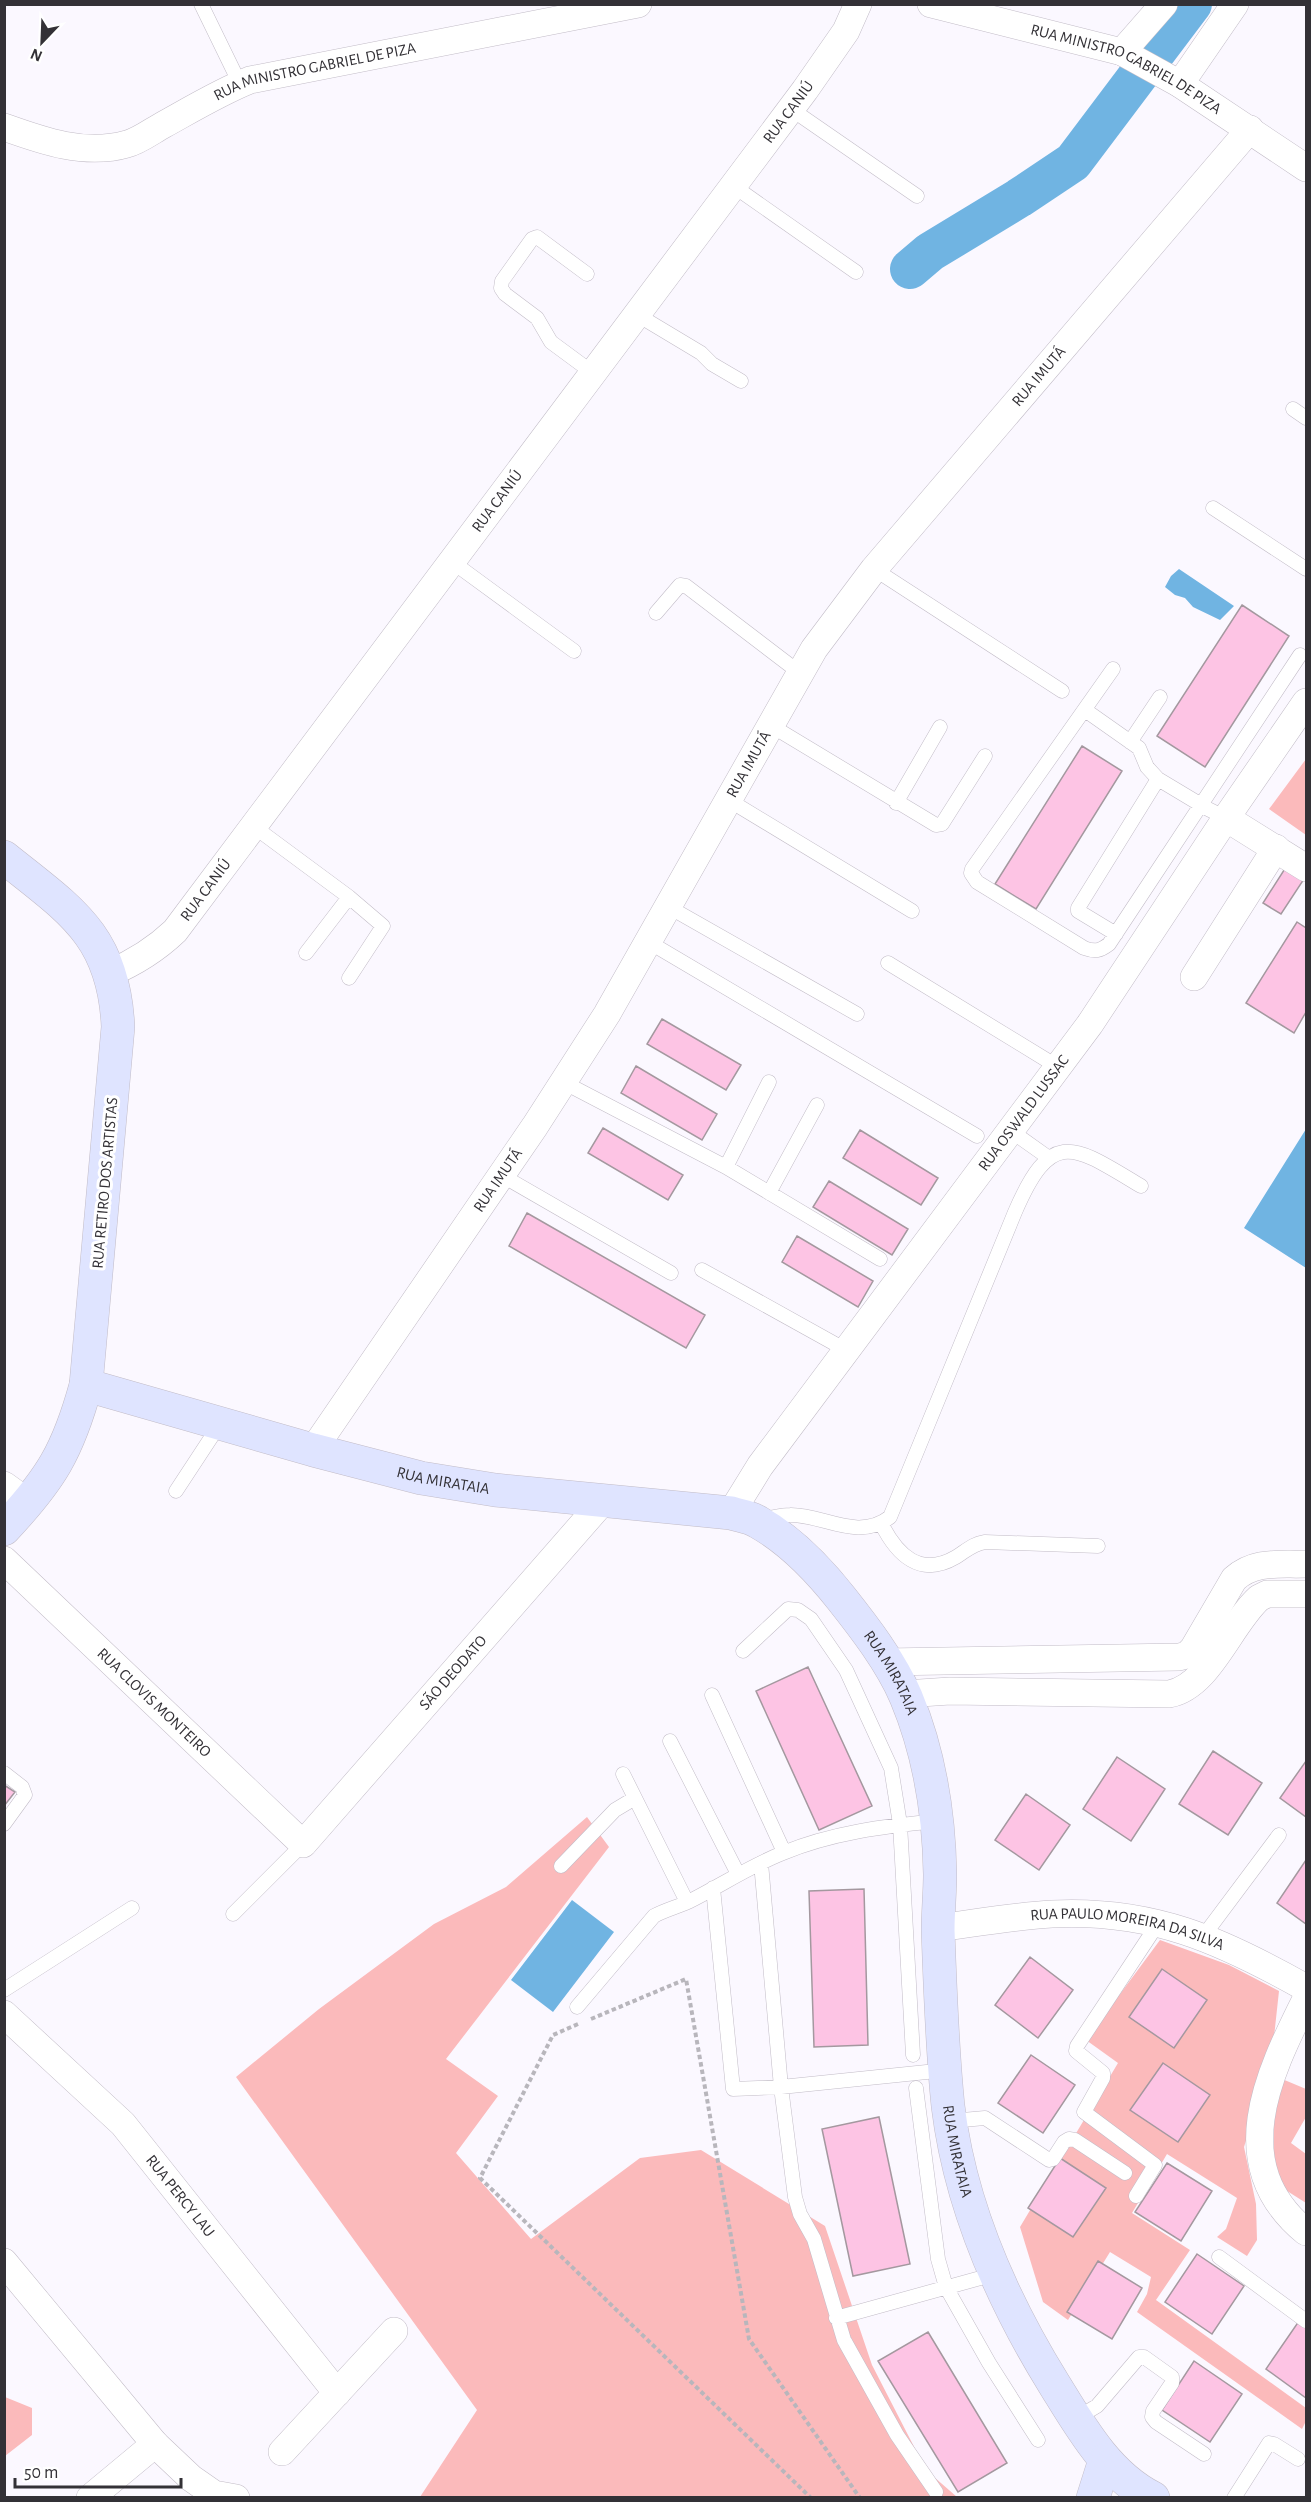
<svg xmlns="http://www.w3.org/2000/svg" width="1311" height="2502" font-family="'Alegreya Sans',sans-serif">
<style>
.green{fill:#fbbabb}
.water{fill:#70b4e2}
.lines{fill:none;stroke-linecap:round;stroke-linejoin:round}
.river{stroke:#70b4e2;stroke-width:40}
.building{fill:#fdc4e4;stroke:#a4989f;stroke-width:1.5}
.lane-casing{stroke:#c2bcc7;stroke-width:15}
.street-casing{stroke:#c2bcc7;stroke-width:28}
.secondary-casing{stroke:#c2bcc7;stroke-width:34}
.path{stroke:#b8b6bc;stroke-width:4;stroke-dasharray:4.5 3;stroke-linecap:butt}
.lane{stroke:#fff;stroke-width:14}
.street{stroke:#fff;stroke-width:27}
.secondary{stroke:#dfe4ff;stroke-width:33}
.labels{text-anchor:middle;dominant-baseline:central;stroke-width:6;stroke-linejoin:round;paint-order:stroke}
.street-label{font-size:16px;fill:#333136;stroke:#fff}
</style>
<rect width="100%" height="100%" fill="#fbf8ff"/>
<path class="green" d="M 1306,759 L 1306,835 L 1269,809 Z
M 587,1817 L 609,1847 L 446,2059 L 498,2096 L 456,2153 L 531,2239 L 640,2158 L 701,2150 L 825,2226 L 872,2365 L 926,2470 L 957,2497 L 420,2497 L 477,2410 L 236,2077 L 319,2009 L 434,1924 L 506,1887 Z
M 1160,1940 L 1229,1965 L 1279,1991 L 1274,2037 L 1259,2099 L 1244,2147 L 1256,2204 L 1257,2240 L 1247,2256 L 1217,2237 L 1226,2229 L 1237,2198 L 1167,2154 L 1132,2213 L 1190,2250 L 1156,2300 L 1306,2408 L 1306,2421 L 1302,2429 L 1137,2312 L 1147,2294 L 1151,2277 L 1110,2252 L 1068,2320 L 1043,2302 L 1020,2227 L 1118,2063 L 1086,2040 Z
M 1275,2076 L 1306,2089 L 1306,2117 L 1291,2143 L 1306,2154 L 1306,2203 L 1273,2182 Z
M 5,2397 L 32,2408 L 32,2435 L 5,2456 Z"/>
<path class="water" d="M 1179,569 L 1234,606 L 1220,620 L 1193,607 L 1185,598 L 1175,595 L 1165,587 L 1171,576 Z
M 1306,1129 L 1306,1268 L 1244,1228 Z
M 572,1900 L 614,1932 L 553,2012 L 511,1980 Z"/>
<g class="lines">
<path class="river" d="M 910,269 L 930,252 L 1019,198 L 1073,162 L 1192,4"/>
</g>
<path class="building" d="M 1242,605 L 1289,636 L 1205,767 L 1157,736 Z
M 1082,746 L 1122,771 L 1036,909 L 995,884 Z
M 1286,867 L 1304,879 L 1281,914 L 1263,903 Z
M 1297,922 L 1306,928 L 1306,1012 L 1294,1033 L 1246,1003 Z
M 662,1019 L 741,1065 L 726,1090 L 647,1044 Z
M 636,1066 L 717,1114 L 702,1140 L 621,1093 Z
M 603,1128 L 683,1175 L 668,1200 L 588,1153 Z
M 860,1130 L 938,1178 L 921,1205 L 843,1158 Z
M 829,1181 L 908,1229 L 892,1255 L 813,1207 Z
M 527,1213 L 705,1315 L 686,1348 L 509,1246 Z
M 797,1236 L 873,1281 L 858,1307 L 782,1262 Z
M 808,1667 L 872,1806 L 819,1830 L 756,1691 Z
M 1213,1751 L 1262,1783 L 1228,1835 L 1179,1804 Z
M 1117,1757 L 1165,1789 L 1131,1841 L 1083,1809 Z
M 1306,1761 L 1306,1817 L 1280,1798 Z
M 4,1785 L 15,1792 L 4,1806 Z
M 1026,1794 L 1070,1825 L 1039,1870 L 995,1840 Z
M 1306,1860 L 1306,1924 L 1277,1903 Z
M 864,1889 L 868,2045 L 814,2047 L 809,1891 Z
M 1030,1957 L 1073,1990 L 1038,2038 L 995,2005 Z
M 1162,1969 L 1207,2000 L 1174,2048 L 1129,2017 Z
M 1031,2055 L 1075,2085 L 1043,2133 L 998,2103 Z
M 1163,2063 L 1210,2095 L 1178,2142 L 1130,2110 Z
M 879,2117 L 910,2264 L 853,2276 L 822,2129 Z
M 1060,2158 L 1106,2188 L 1073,2237 L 1028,2208 Z
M 1167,2163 L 1212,2191 L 1181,2241 L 1135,2212 Z
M 1197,2254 L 1244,2286 L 1212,2334 L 1165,2302 Z
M 1098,2261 L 1142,2288 L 1112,2339 L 1067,2312 Z
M 1299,2321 L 1306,2326 L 1306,2398 L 1266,2369 Z
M 928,2332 L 1007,2463 L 958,2492 L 878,2361 Z
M 1194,2361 L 1242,2394 L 1210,2442 L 1162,2410 Z"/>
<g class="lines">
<g class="lane-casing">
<path id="lane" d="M 201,4 L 240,84
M 791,109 L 917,196
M 732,185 L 856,272
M 587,274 L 537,237 L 532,239 L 502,281 L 501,288 L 505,294 L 537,318 L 551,342 L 593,373
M 636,314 L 701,353 L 712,364 L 741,381
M 1293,409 L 1306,418
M 1213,508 L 1306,569
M 451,561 L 574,651
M 874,569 L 1062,691
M 656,613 L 680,585 L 686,586 L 800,673
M 1113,669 L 972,869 L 971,873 L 977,882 L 1084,948 C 1095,952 1100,951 1109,944 L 1300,655
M 1085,710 L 1139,748 L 1147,767 L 1158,779 L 1208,809 L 1226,818
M 770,725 L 936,825 L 942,824 L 985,756
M 1130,742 L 1160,697
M 727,799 L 912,911
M 896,803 L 940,727
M 253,826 L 349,897 L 383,926 L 349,978
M 667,906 L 857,1014
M 1116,934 L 1078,911 L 1078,908 L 1158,779
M 647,941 L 977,1136
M 306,953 L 349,897
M 888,963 L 1058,1067
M 563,1082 L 726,1167 L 880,1259
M 1011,1131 L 1049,1158
M 726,1167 L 769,1082
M 501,1175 L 671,1273
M 769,1193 L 817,1105
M 702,1270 L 846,1350
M 176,1491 L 220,1424
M 763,1519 C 772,1518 781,1515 790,1515 C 822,1514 858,1542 890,1517 L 1015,1212 C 1052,1126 1074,1146 1141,1186
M 881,1523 C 897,1555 920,1578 956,1557 C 966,1551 972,1544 985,1542 L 1098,1546
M 743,1651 L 788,1609 L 798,1610 L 811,1619 L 846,1670 L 891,1768 L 900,1824 L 913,2055
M 712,1695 L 784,1852
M 670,1741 L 738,1874
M 4,1773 L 22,1787 L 25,1795 L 4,1824
M 623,1774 L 687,1902
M 761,1863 L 781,2087 L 795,2197 L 800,2214 L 814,2239 L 844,2340 L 897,2435 L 936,2492
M 561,1866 L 615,1810 L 635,1798
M 713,1888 L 733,2089 L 781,2087 L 946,2070
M 233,1914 L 303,1844
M 1202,1938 L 1279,1835
M 4,1990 L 132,1908
M 577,2007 L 654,1916 C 665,1910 677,1907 688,1902 C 720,1886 750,1866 783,1853 C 831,1833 885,1826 937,1821
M 916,2088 L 938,2259 L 946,2287 L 989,2363 L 1038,2440
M 951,2121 L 985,2118 L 1049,2160 L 1053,2159 L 1064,2142 L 1069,2139 L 1075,2140 L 1125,2173
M 1136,2196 L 1155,2165 L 1084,2112 L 1103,2078 L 1103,2073 L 1076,2051 L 1077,2046 L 1159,1922
M 1219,2257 L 1306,2321
M 836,2318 L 995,2274
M 1075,2419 L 1097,2406 L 1139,2357 L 1144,2357 L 1172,2377 L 1172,2383 L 1153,2411 L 1152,2417 L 1156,2422 L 1204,2454
M 1234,2498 L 1269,2443 L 1274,2444 L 1298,2459"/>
</g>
<g class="street-casing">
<g id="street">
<path id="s1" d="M 931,4 L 1122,52 L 1180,84 L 1306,168"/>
<path d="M 1122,52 L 1164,4"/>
<path d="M 1180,84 L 1235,4"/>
<path id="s2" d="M 4,127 C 43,141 85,156 127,144 C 139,141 152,131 163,125 C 192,109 220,92 250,80 L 638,4"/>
<path d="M 1226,818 L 1306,868"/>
<path id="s3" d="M 110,973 C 136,962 155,950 175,931 L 805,90 L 846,31 L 858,4"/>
<path d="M 1194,977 L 1276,848"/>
<path id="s4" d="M 313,1450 L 535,1126 L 607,1014 L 814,649 L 874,569 L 1250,129"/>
<path d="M 4,1485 L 29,1503"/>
<path id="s5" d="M 731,1513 L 760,1466 L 1090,1024 L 1226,818 L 1306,702"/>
<path id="s6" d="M 4,1560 L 303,1844 L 604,1500"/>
<path d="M 886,1662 L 1179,1657 L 1187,1655 L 1193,1649 L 1234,1579 C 1255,1560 1280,1565 1306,1564"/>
<path d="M 905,1694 L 950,1691 L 1169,1694 C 1209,1687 1230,1624 1259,1598 L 1267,1594 L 1306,1594"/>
<path id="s7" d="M 938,1928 C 976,1923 1014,1916 1052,1914 C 1152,1909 1221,1940 1306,1988"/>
<path d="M 1306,1999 C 1268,2075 1224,2165 1306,2232"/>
<path id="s8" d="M 4,2014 L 123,2124 L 337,2393"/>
<path d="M 4,2262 L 155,2444 L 191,2478 L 214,2494 L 236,2498"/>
<path d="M 282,2452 L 394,2331"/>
<path d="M 90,2498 L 155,2444"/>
</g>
</g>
<g class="secondary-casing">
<g id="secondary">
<path d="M 4,857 C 70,910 114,935 118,1027 L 86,1385 C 68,1451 51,1479 4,1529"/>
<path id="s9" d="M 86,1385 L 313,1450 L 421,1478 L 495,1490 L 731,1513 C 740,1516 750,1517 758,1522 C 790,1540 818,1569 841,1598 C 864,1627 891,1662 906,1697 C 929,1752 939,1814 940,1874 C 940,1893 938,1912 938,1930 C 940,1988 942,2048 948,2106 C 960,2205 1002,2300 1054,2384 C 1080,2426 1107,2475 1153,2498"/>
<path d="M 1093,2498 L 1105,2460"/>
</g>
</g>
<path class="path" d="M 591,2019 L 686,1979 L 749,2339 L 860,2498
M 578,2024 L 553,2035 L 480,2178 L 811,2498"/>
<use href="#lane" class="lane"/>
<use href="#street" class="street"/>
<use href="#secondary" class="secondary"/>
</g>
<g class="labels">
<g class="street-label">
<text stroke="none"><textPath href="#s1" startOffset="207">RUA MINISTRO GABRIEL DE PIZA</textPath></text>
<text stroke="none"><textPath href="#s2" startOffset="330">RUA MINISTRO GABRIEL DE PIZA</textPath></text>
<text stroke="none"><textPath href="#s3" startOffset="1101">RUA CANIÚ</textPath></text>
<text stroke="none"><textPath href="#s4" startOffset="1299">RUA IMUTÁ</textPath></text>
<text stroke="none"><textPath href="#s3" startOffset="615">RUA CANIÚ</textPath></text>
<text stroke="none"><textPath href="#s4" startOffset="813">RUA IMUTÁ</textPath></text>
<text stroke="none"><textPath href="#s3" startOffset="129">RUA CANIÚ</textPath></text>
<text stroke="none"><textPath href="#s5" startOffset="496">RUA OSWALD LUSSAC</textPath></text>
<text stroke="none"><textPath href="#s4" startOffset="327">RUA IMUTÁ</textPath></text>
<text transform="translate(105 1183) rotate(-85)">RUA RETIRO DOS ARTISTAS</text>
<text stroke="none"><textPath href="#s9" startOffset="370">RUA MIRATAIA</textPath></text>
<text stroke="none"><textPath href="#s6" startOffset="640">SÃO DEODATO</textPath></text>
<text stroke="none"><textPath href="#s9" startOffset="892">RUA MIRATAIA</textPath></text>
<text stroke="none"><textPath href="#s6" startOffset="207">RUA CLOVIS MONTEIRO</textPath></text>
<text stroke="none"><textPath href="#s7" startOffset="192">RUA PAULO MOREIRA DA SILVA</textPath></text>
<text stroke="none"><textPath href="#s9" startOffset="1380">RUA MIRATAIA</textPath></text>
<text stroke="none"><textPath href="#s8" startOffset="254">RUA PERCY LAU</textPath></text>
</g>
</g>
<rect width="1311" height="2502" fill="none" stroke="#333136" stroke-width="12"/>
<g transform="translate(42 42) rotate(203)" stroke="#ffffff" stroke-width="4.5" paint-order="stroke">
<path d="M0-4.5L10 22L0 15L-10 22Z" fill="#333136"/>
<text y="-9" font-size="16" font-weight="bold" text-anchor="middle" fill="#333136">N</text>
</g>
<path d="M15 2478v9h166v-9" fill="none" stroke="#333136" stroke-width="3"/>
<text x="24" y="2478" font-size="18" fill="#333136" stroke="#ffffff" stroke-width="4.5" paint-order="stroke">50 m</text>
</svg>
